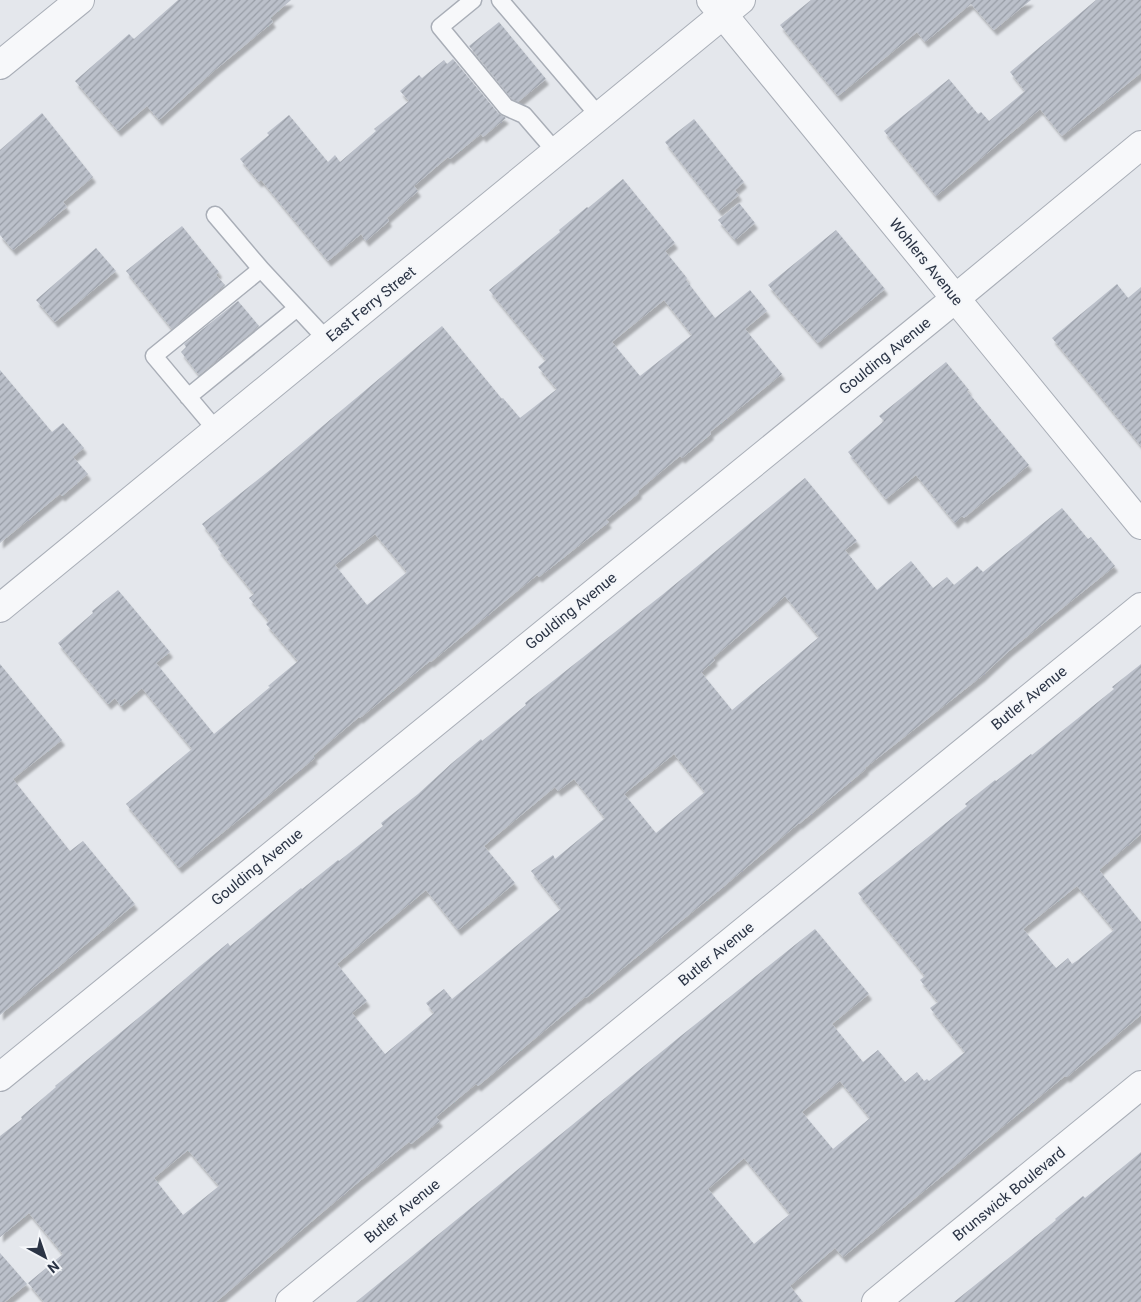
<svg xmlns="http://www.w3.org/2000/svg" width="1141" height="1302" font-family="Roboto,sans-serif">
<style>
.building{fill:url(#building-hatch);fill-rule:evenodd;filter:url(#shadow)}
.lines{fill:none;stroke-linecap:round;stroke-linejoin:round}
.service-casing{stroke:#a9aeb7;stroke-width:19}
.minor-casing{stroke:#a9aeb7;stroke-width:30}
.tertiary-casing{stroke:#a9aeb7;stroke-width:30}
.service{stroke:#f7f8fa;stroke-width:16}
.minor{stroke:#f7f8fa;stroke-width:28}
.tertiary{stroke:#f7f8fa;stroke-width:28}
.labels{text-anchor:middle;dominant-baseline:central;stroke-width:4;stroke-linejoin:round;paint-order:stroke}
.street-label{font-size:15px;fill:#2b3445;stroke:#f4f6f9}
</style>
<defs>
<pattern id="building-hatch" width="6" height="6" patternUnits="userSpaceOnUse" patternTransform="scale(1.25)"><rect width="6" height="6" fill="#bbc0ca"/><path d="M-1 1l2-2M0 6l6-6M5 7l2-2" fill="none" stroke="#989da6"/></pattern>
<filter id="shadow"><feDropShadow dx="3" dy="5.5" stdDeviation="1" flood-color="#0004"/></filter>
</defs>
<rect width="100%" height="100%" fill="#e4e7ec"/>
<path class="building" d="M 178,0 L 291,0 L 270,18 L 273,22 L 215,70 L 159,120 L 147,106 L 118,131 L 75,81 L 129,34 L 134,39 Z
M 811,0 L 1031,0 L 994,30 L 971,4 L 925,42 L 917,32 L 838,96 L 780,25 Z
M 1096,0 L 1141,0 L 1141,73 L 1062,136 L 1040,109 L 936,196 L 884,131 L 949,79 L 978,114 L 981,112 L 989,121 L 1025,91 L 1010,72 Z
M 499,22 L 546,79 L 518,102 L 512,99 L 469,46 Z
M 453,59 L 498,113 L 506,118 L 483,137 L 481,134 L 450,159 L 448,157 L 414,186 L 418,191 L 387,218 L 389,221 L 366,241 L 361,234 L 328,261 L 261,180 L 259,182 L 240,159 L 269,135 L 267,133 L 289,115 L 328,162 L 335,155 L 340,162 L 376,131 L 374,129 L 409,101 L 400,91 L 419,75 L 422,78 L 444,60 L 447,64 Z
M 42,113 L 93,177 L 63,202 L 67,207 L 13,250 L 0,235 L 0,150 Z
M 694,119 L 744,182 L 735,190 L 739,195 L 719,211 L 665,142 Z
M 623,179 L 675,243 L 665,251 L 687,278 L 686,280 L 715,318 L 750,290 L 767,311 L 745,329 L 782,374 L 710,432 L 711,434 L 682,458 L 680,456 L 638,491 L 639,493 L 606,520 L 609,522 L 539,577 L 537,575 L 431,662 L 430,661 L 360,718 L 359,717 L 313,756 L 315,758 L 179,868 L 126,804 L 192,749 L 142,688 L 121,706 L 115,698 L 108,704 L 58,643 L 93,613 L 92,611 L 118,590 L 170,652 L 156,663 L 214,734 L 270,687 L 268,686 L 298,661 L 266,624 L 269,621 L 249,598 L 254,594 L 218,549 L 220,547 L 202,524 L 275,466 L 442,326 L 502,399 L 503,398 L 520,418 L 557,389 L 538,367 L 546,360 L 489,290 L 560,232 L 559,230 L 587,207 L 588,208 ZM 664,300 L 692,335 L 640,376 L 612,342 ZM 375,534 L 407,572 L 367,605 L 335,565 Z
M 739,203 L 755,223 L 735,240 L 718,220 Z
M 182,226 L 219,272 L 216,275 L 225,285 L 172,329 L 126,271 Z
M 836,230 L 885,289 L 818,343 L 768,285 Z
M 96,248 L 116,271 L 55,322 L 36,300 Z
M 1117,284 L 1128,298 L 1141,287 L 1141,446 L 1052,338 Z
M 238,301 L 259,326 L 199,375 L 181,352 L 186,347 L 184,344 Z
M 946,362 L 969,390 L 967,391 L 1029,465 L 964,518 L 962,516 L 955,523 L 916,475 L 886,499 L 848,452 L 884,421 L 879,416 Z
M 0,370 L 52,432 L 63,423 L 84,448 L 73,457 L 88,474 L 62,496 L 60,494 L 0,543 Z
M 805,478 L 857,541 L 845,550 L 877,590 L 911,561 L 933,588 L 947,577 L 954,585 L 977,566 L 983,572 L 1062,508 L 1088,539 L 1091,537 L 1115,566 L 1009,651 L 982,676 L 865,768 L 866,769 L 799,824 L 799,823 L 722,888 L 586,998 L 585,997 L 478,1086 L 476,1084 L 436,1117 L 440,1121 L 411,1144 L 409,1142 L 361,1180 L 216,1302 L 44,1302 L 28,1283 L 63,1254 L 29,1213 L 0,1237 L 0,1136 L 22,1119 L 21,1117 L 56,1087 L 55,1086 L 164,997 L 199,967 L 228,943 L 230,946 L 301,888 L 302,889 L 338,860 L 339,861 L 383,826 L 381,823 L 418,794 L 452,763 L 481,739 L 482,741 L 526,705 L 525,703 L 662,595 ZM 785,596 L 819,637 L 732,710 L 701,672 L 715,660 L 713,658 ZM 674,754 L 705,792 L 656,833 L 624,794 ZM 574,779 L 605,818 L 555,859 L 553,855 L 531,871 L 561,909 L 452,999 L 444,989 L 426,1003 L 434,1013 L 385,1054 L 352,1013 L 367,1001 L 337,964 L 426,890 L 458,930 L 515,883 L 484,846 L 555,787 L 558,791 ZM 188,1150 L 219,1186 L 183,1215 L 154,1178 Z
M 0,664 L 62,740 L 13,779 L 70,851 L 83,841 L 135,904 L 0,1015 Z
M 1141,664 L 1141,834 L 1099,870 L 1141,922 L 1141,1015 L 1067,1077 L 1065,1076 L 843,1257 L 835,1248 L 790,1286 L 803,1302 L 356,1302 L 677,1039 L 815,929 L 869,994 L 832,1024 L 863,1062 L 878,1050 L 905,1082 L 917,1072 L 924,1081 L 927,1079 L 929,1081 L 965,1052 L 930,1008 L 938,1002 L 920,980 L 925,976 L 858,893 L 931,835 L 967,806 L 965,804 L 995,780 L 996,781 L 1031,754 L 1032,755 L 1077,719 L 1114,689 L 1112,687 ZM 1077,886 L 1114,930 L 1078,960 L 1072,964 L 1068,958 L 1056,968 L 1023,929 ZM 840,1081 L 870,1118 L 833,1149 L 802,1112 ZM 744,1158 L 790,1214 L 754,1244 L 708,1189 Z
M 1141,1152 L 1141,1302 L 954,1302 L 1056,1220 L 1055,1219 L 1083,1196 L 1085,1198 Z
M 0,1253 L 27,1284 L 5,1302 L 0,1302 Z"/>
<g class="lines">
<g class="service-casing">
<path id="service" d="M 473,0 L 440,27 L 506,107 L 524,115 L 556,152
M 500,0 L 599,116
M 215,215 L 261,269
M 188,397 L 297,308
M 217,431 L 154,356 L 261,269 L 327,340"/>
</g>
<g class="minor-casing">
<path id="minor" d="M 711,0 L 1141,525
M 0,65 L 80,0
M 0,1077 L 939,312 L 1141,145
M 290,1302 L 1141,607
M 876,1302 L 1141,1085"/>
</g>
<g class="tertiary-casing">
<path id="tertiary" d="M 0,608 L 741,0"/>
</g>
<use href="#service" class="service"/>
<use href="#minor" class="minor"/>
<use href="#tertiary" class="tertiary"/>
</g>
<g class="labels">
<g class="street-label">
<text transform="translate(926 262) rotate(51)">Wohlers Avenue</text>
<text transform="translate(371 304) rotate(-39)">East Ferry Street</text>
<text transform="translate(885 356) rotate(-39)">Goulding Avenue</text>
<text transform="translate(571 611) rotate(-39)">Goulding Avenue</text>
<text transform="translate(1029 698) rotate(-39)">Butler Avenue</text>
<text transform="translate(257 867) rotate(-39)">Goulding Avenue</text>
<text transform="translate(716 954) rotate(-39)">Butler Avenue</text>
<text transform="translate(1009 1194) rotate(-39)">Brunswick Boulevard</text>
<text transform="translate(402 1211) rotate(-39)">Butler Avenue</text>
</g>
</g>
<g transform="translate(45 1257) rotate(140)" stroke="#f4f6f9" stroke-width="4" paint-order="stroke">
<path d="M0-4L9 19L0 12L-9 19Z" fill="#2b3445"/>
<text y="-8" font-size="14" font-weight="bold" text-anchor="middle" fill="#2b3445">N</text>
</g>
</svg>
